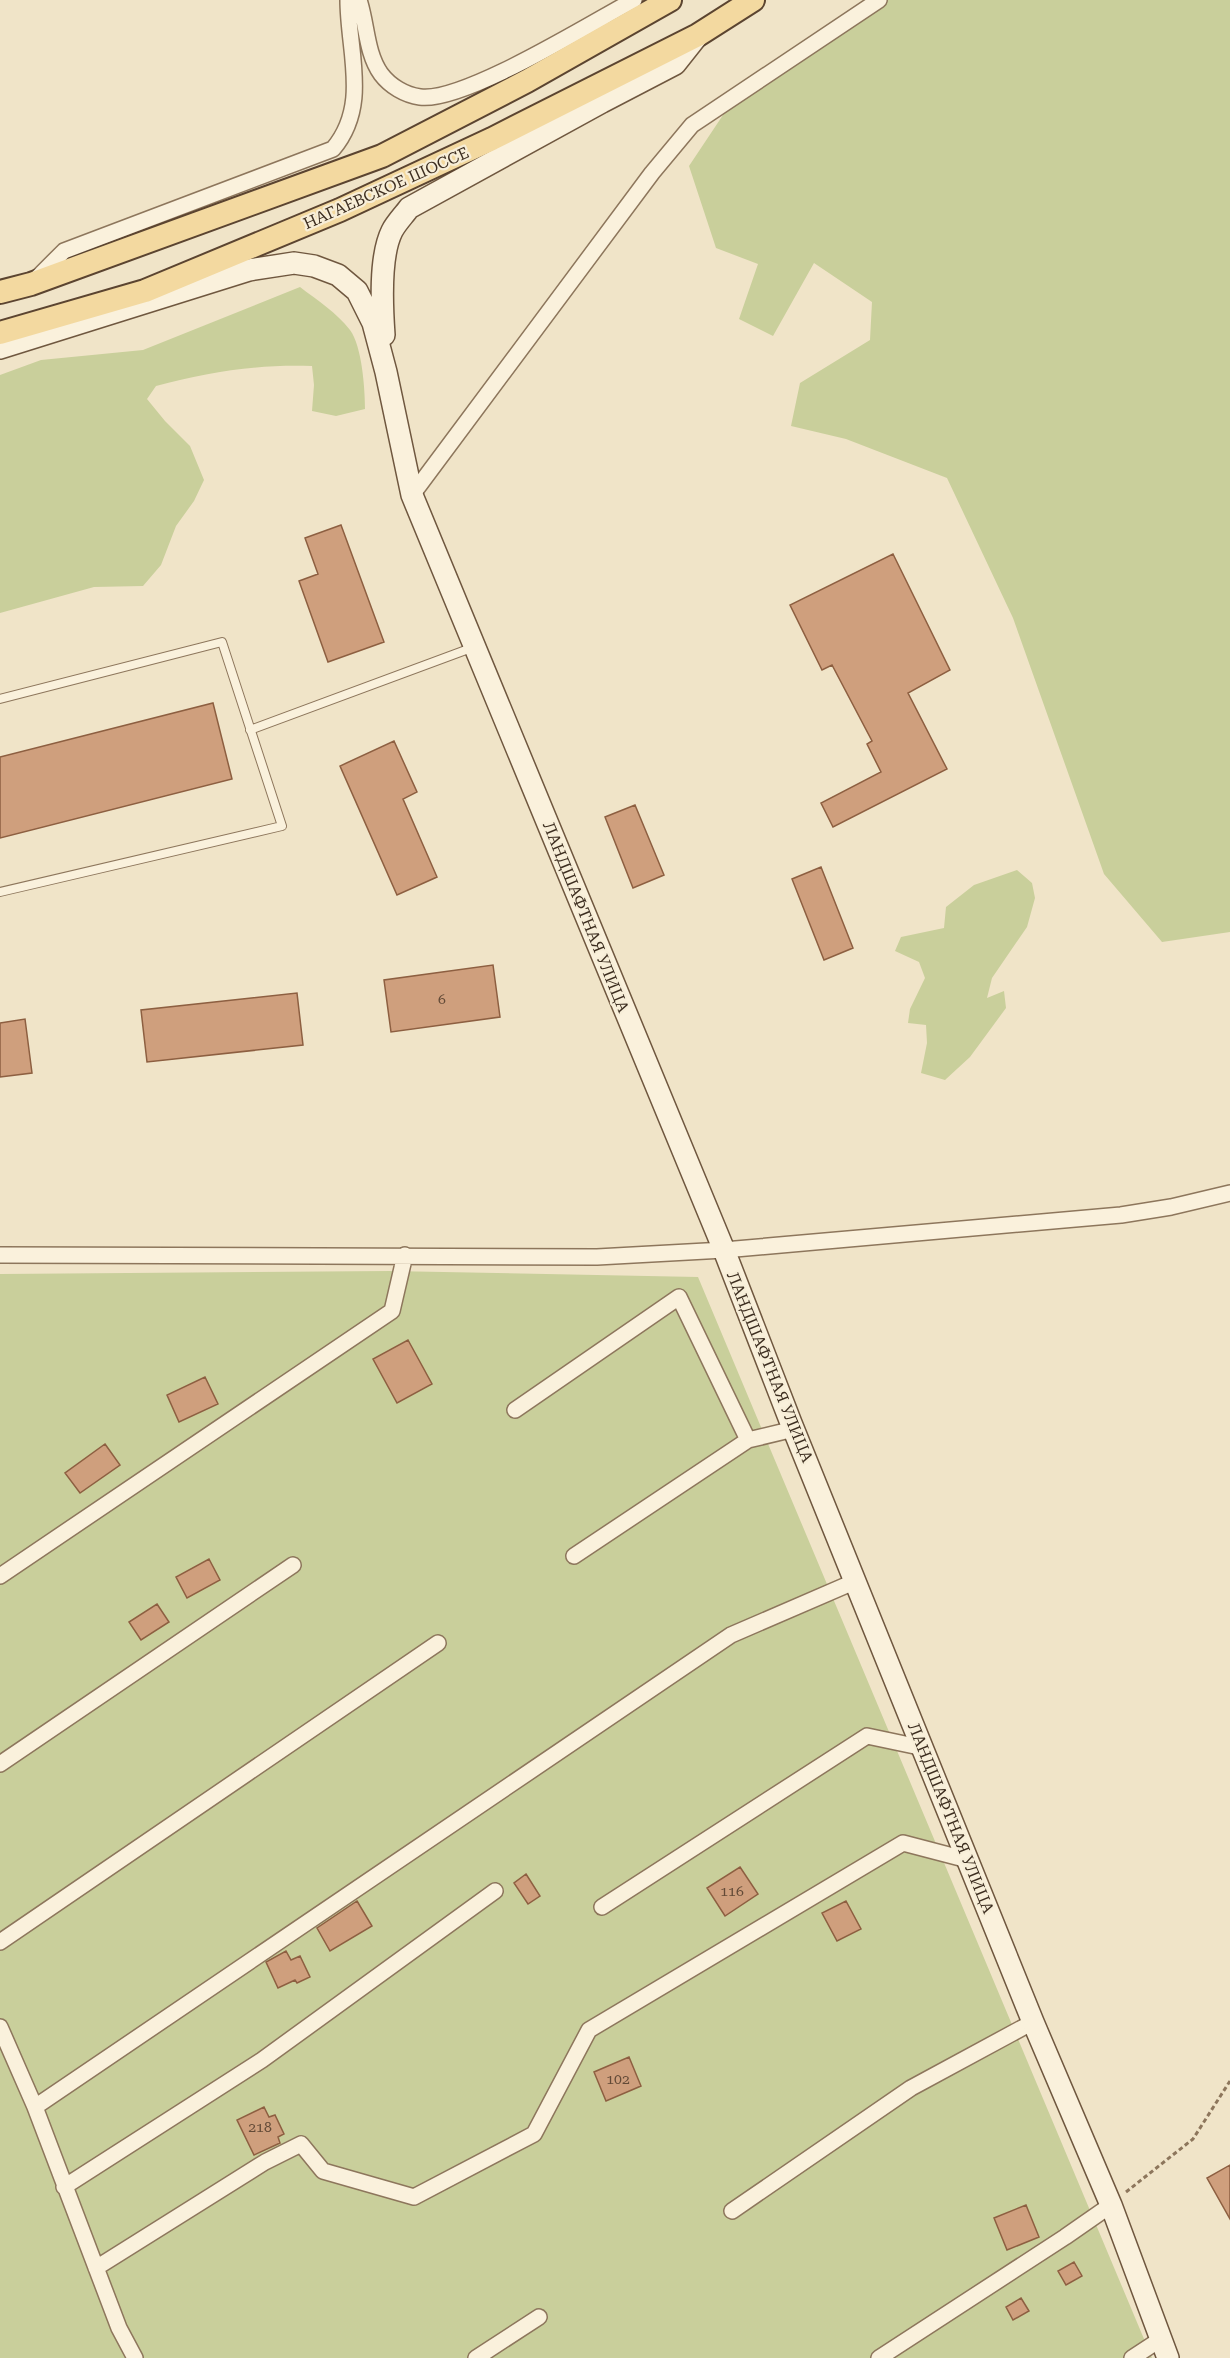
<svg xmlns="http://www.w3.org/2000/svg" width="1230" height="2358" font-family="'Roboto Serif',serif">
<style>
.green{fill:#c9cf9b}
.building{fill:#cf9f7d;stroke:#8d5f41;stroke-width:1.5}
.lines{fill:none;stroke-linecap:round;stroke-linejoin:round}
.lane-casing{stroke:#8d765c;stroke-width:10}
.street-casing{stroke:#8d765c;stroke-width:18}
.secondary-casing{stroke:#6f573f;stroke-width:24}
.primary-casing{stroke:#5b4430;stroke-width:26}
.path{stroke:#8d765c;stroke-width:3;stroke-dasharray:4.5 3;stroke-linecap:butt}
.lane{stroke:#faf1dc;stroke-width:8}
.street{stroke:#faf1dc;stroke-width:15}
.secondary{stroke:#faf1dc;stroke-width:21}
.primary{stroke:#f3d9a0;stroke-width:22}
.labels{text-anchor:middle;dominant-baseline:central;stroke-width:4.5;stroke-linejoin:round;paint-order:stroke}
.number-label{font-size:14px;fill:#624a37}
.street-label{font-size:16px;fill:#3d2e20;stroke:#f7eed8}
</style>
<rect width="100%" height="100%" fill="#f0e4c8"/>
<path class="green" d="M 888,0 L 1230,0 L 1230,932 L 1162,942 L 1104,874 L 1013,618 L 947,478 L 846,439 L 791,426 L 800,383 L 870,340 L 872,302 L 814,263 L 773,336 L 739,319 L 758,264 L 716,248 L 689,166 L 727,109 L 816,36 Z
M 300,287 C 317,300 337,313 350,330 C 362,346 365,389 365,409 L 336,416 L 312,411 L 314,385 L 312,366 C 258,364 208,372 156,386 L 147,399 L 165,421 L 190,446 L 204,480 L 194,501 L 176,526 L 161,565 L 143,586 L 94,587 L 0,613 L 0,375 L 41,360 L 143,350 Z
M 1017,870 L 1032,883 L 1035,898 L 1027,927 L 992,978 L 987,998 L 1004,991 L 1006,1008 L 970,1057 L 945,1080 L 921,1073 L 927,1043 L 926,1025 L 908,1023 L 910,1009 L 925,978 L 919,962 L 895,951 L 901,937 L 944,928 L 946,907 L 974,885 Z
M 390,1271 L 698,1277 L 1152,2358 L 0,2358 L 0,1274 Z"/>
<path class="building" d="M 341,525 L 384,642 L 328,662 L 299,581 L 318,574 L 305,538 Z
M 893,554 L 950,670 L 908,693 L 947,769 L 833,827 L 821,803 L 881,772 L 867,744 L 872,741 L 832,665 L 822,670 L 790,605 Z
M 213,703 L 232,779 L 0,838 L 0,757 Z
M 394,741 L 417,792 L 403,799 L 437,877 L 397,895 L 340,766 Z
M 635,805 L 664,875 L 633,888 L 605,817 Z
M 821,867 L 853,948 L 824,960 L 792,879 Z
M 493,965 L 500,1017 L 391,1032 L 384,980 Z
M 297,993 L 303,1045 L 147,1062 L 141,1010 Z
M 25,1019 L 32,1073 L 0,1077 L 0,1023 Z
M 408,1340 L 432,1384 L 397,1403 L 373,1359 Z
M 205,1377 L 218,1404 L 179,1422 L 167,1395 Z
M 105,1444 L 120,1465 L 80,1493 L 65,1473 Z
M 209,1559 L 220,1580 L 187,1598 L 176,1577 Z
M 157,1604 L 169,1622 L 141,1640 L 129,1622 Z
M 740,1867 L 758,1894 L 725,1916 L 707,1888 Z
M 526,1874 L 540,1896 L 528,1904 L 514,1883 Z
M 357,1901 L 372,1926 L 330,1951 L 317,1928 Z
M 846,1901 L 861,1929 L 837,1941 L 822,1913 Z
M 286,1951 L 291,1960 L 300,1956 L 310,1977 L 297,1983 L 295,1980 L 278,1988 L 266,1962 Z
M 629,2057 L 641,2086 L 606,2101 L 594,2072 Z
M 264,2107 L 269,2117 L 275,2115 L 284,2134 L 278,2137 L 280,2143 L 254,2155 L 237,2120 Z
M 1230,2165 L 1230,2219 L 1207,2178 Z
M 1026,2205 L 1039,2237 L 1007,2250 L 994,2218 Z
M 1074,2262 L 1082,2276 L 1066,2285 L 1058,2271 Z
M 1021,2298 L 1029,2311 L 1013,2320 L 1006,2307 Z"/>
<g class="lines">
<g class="lane-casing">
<path id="lane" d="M 0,699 L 222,642 L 282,826 L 0,892
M 250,730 L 474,647"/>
</g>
<g class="street-casing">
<path id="street" d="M 359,0 C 367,24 366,53 381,74 C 390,86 405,95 420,97 C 463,103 591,23 634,0
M 36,279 L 64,251 L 333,149 C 370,105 348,52 348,0
M 412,495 L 652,173 L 692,125 L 879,0
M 0,1255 L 597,1257 L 724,1250 L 1121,1215 L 1171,1207 L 1230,1193
M 515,1410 L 679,1297 L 748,1440
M 574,1556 L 748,1440 L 794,1429
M 0,1576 L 392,1311 L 405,1255
M 0,1764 L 293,1565
M 602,1907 L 867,1736 L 924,1748
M 0,1942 L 438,1643
M 0,2027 L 35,2107 L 119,2328 L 135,2358
M 35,2107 L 731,1635 L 856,1581
M 64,2187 L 262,2060 L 495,1891
M 732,2211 L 911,2088 L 1033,2022
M 96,2268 L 265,2162 L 301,2144 L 323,2171 L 414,2197 L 534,2134 L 589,2030 L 903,1843 L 968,1860
M 476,2358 L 539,2317
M 879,2358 L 1065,2237 L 1111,2205
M 1132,2358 L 1161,2339"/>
</g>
<g class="secondary-casing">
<path id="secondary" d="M 384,335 C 382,307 379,257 392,231 C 396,223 404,215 409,208 L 602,102 L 675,64 L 698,35
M 0,348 L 249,270 L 294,263 L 314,266 L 338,275 L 357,291 L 373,323 L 386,372 L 412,495 L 724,1250 L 791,1423 L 1033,2022 L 1111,2205 L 1168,2358"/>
</g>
<g class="primary-casing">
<path id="primary" d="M 0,292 L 31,284 L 382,156 L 527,81 L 670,0
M 0,333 L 145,291 L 340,210 L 492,139 L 698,35 L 753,0"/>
</g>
<path class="path" d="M 1126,2192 L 1193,2139 L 1230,2081"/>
<use href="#lane" class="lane"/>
<use href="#street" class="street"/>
<use href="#secondary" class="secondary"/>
<use href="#primary" class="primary"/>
</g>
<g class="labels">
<g class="number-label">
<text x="442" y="999">6</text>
<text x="732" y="1891">116</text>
<text x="618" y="2079">102</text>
<text x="260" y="2127">218</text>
</g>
<g class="street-label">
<text transform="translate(386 188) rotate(-24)">НАГАЕВСКОЕ ШОССЕ</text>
<text transform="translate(586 917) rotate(68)">ЛАНДШАФТНАЯ УЛИЦА</text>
<text transform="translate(770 1367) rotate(68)">ЛАНДШАФТНАЯ УЛИЦА</text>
<text transform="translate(951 1818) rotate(68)">ЛАНДШАФТНАЯ УЛИЦА</text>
</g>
</g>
</svg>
